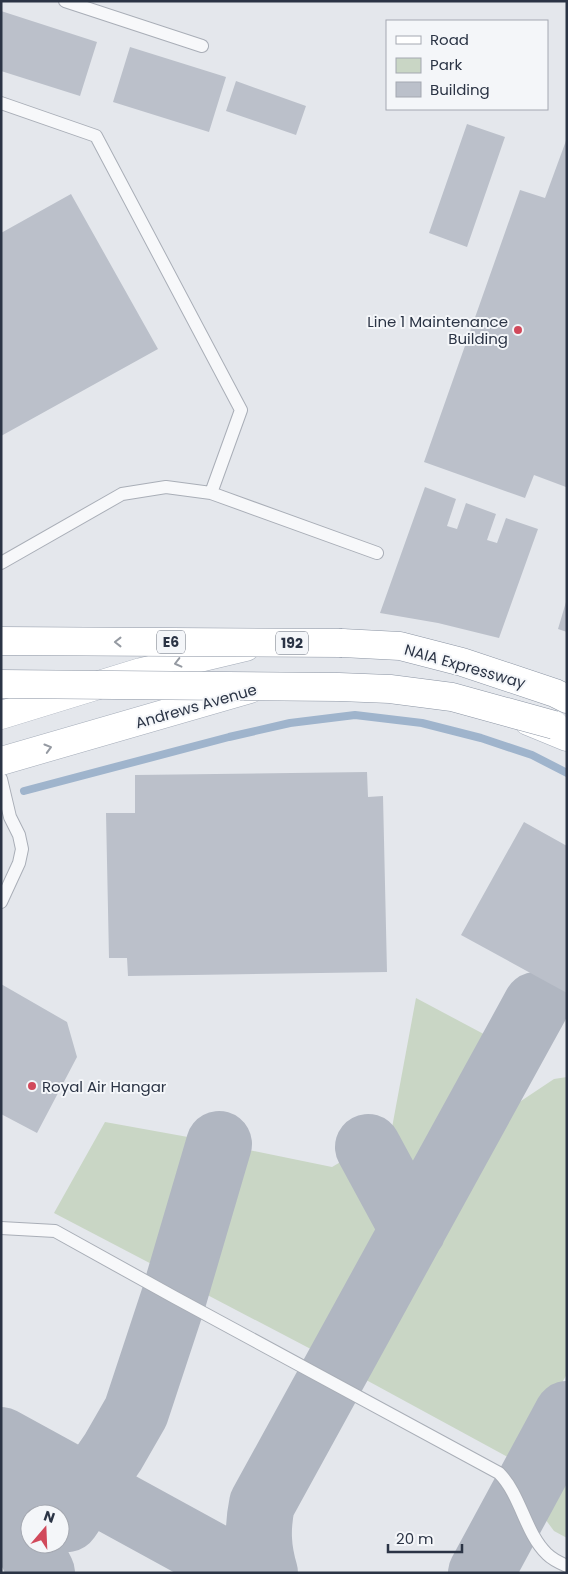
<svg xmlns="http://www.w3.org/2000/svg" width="568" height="1574" font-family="Poppins,sans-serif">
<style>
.green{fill:#c9d6c5}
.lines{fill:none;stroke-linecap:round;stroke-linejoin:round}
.stream{stroke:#9fb4cc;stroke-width:8}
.taxiway{stroke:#b0b6c1;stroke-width:66}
.building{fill:#bbc0ca}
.service-casing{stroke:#a9aeb7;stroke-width:14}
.primary-casing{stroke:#a3abb8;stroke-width:29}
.motorway-casing{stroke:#8b94a3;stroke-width:29}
.service{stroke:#f7f8fa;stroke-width:12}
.primary{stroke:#fff;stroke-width:28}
.motorway{stroke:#fff;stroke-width:28}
.motorway-bridge-casing{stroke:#8b94a3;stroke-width:29;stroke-linecap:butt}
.motorway-bridge{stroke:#fff;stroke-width:28}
.oneway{stroke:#959aa2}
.poi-dot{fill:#d1495b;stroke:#f4f6f9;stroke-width:2}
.labels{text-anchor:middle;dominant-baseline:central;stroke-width:4;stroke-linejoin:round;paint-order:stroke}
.shield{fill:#f4f6f9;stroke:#676e7b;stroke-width:1}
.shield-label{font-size:14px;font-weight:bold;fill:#2b3445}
.poi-label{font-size:15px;fill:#2b3445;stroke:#f4f6f9;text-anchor:end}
.street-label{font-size:15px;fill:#2b3445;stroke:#f4f6f9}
</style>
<rect width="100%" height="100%" fill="#e4e7ec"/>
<path class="green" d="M 416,998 L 493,1039 L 414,1192 L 389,1148 L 388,1140 L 391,1133 Z
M 567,1077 L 567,1374 L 517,1462 L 357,1375 L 493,1116 L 518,1103 L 554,1079 Z
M 105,1122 L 199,1139 L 163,1270 L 54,1213 Z
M 239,1148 L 332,1167 L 349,1157 L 388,1224 L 384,1245 L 326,1357 L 196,1289 Z
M 567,1453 L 567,1538 L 554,1531 L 537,1508 Z"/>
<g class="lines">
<path class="stream" d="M 24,791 L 229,737 L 290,723 L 355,715 L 422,723 L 481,738 L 532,755 L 567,773"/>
<path class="taxiway" d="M 368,1147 L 413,1230
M 1,1440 L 244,1573
M 1,1492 L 42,1573
M 67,1519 L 113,1452 L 136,1412 L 174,1297 L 219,1144
M 265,1573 C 258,1549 257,1529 262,1504 L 536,1005
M 481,1573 L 567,1414"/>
</g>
<path class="building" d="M 1,11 L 97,42 L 80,96 L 1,71 Z
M 130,47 L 226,77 L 209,132 L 113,102 Z
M 236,81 L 306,106 L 296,135 L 226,111 Z
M 467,124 L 505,137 L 467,247 L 429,233 Z
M 567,138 L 567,485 L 566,487 L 534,475 L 525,498 L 424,462 L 520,190 L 545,198 Z
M 71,194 L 158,349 L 1,436 L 1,233 Z
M 425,487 L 456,499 L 447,526 L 457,529 L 466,503 L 496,514 L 487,540 L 497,543 L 506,518 L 538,529 L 499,638 L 438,623 L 380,613 Z
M 566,602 L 567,603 L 567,632 L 558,629 Z
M 367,772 L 368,797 L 383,796 L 387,972 L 128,976 L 127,958 L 109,958 L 106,813 L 135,813 L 135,775 Z
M 524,822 L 567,846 L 567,993 L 461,935 Z
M 1,984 L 67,1022 L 77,1057 L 37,1133 L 1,1114 Z"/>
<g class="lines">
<g class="service-casing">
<path id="service" d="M 65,1 L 202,46
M 1,103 L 96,136 L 241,410 L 211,493
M 1,563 L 122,494 L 166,487 L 211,493 L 377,553
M 1,779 L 10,817 L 19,835 L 22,849 L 19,863 L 1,902
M 1,1228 L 55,1231 L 174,1297 L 499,1473 C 521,1495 525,1533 547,1554 C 552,1559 560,1563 567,1566"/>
</g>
<g class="primary-casing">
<path id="primary" d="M 1,715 L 141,672 L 246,647
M 528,721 L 567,737
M 1,761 L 250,689"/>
</g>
<g class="motorway-casing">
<path id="motorway" d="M 342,643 L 400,646 L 462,662 L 555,693 L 567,699"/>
</g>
<use href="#service" class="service"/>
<use href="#primary" class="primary"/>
<use href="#motorway" class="motorway"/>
<g class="motorway-bridge-casing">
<path id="motorway-bridge" d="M 1,641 L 342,643
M 1,684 L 339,687 L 390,689 L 452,697 L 554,725"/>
</g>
<use href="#motorway-bridge" class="motorway-bridge"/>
</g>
<defs><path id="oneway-chevron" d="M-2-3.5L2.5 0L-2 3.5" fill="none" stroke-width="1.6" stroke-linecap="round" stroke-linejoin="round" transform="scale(1.25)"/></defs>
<g class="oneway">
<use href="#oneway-chevron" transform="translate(118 642) rotate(-180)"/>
<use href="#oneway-chevron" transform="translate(178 663) rotate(166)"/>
<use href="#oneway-chevron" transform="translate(48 748) rotate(-16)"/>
</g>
<g class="poi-dot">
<circle cx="518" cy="330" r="5"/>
<circle cx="32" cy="1086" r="5"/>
</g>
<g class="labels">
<g class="shield">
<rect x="157" y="630.5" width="28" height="23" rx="4"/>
<rect x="276" y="631.5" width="32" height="23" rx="4"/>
</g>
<g class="shield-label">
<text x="171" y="642">E6</text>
<text x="292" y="643">192</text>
</g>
<g class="poi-label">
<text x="508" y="321">Line 1 Maintenance<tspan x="508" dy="17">Building</tspan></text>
<text x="42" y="1086" text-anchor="start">Royal Air Hangar</text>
</g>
<g class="street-label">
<text transform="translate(465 666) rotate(16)">NAIA Expressway</text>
<text transform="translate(196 706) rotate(-16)">Andrews Avenue</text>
</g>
</g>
<rect width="568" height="1574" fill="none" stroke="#2b3445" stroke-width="5"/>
<rect x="386" y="20" width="162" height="90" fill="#f4f6f9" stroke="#a4a8b1"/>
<rect x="396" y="36" width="25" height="8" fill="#ffffff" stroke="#a4a8b1"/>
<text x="430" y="45" font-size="15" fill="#2b3445">Road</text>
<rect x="396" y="58" width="25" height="15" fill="#c9d6c5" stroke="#a4a8b1"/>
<text x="430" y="70" font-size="15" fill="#2b3445">Park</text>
<rect x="396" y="82" width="25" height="15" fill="#bbc0ca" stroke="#a4a8b1"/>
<text x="430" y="95" font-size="15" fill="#2b3445">Building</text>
<g transform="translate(45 1529) rotate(19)"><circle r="24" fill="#f4f6f9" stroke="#a4a8b1"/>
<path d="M0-4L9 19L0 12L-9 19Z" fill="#d1495b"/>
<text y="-8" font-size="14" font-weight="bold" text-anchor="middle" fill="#2b3445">N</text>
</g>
<path d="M388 1544v8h74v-8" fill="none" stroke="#2b3445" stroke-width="2.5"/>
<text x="396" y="1544" font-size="15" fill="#2b3445" stroke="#f4f6f9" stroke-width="4" paint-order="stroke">20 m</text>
</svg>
